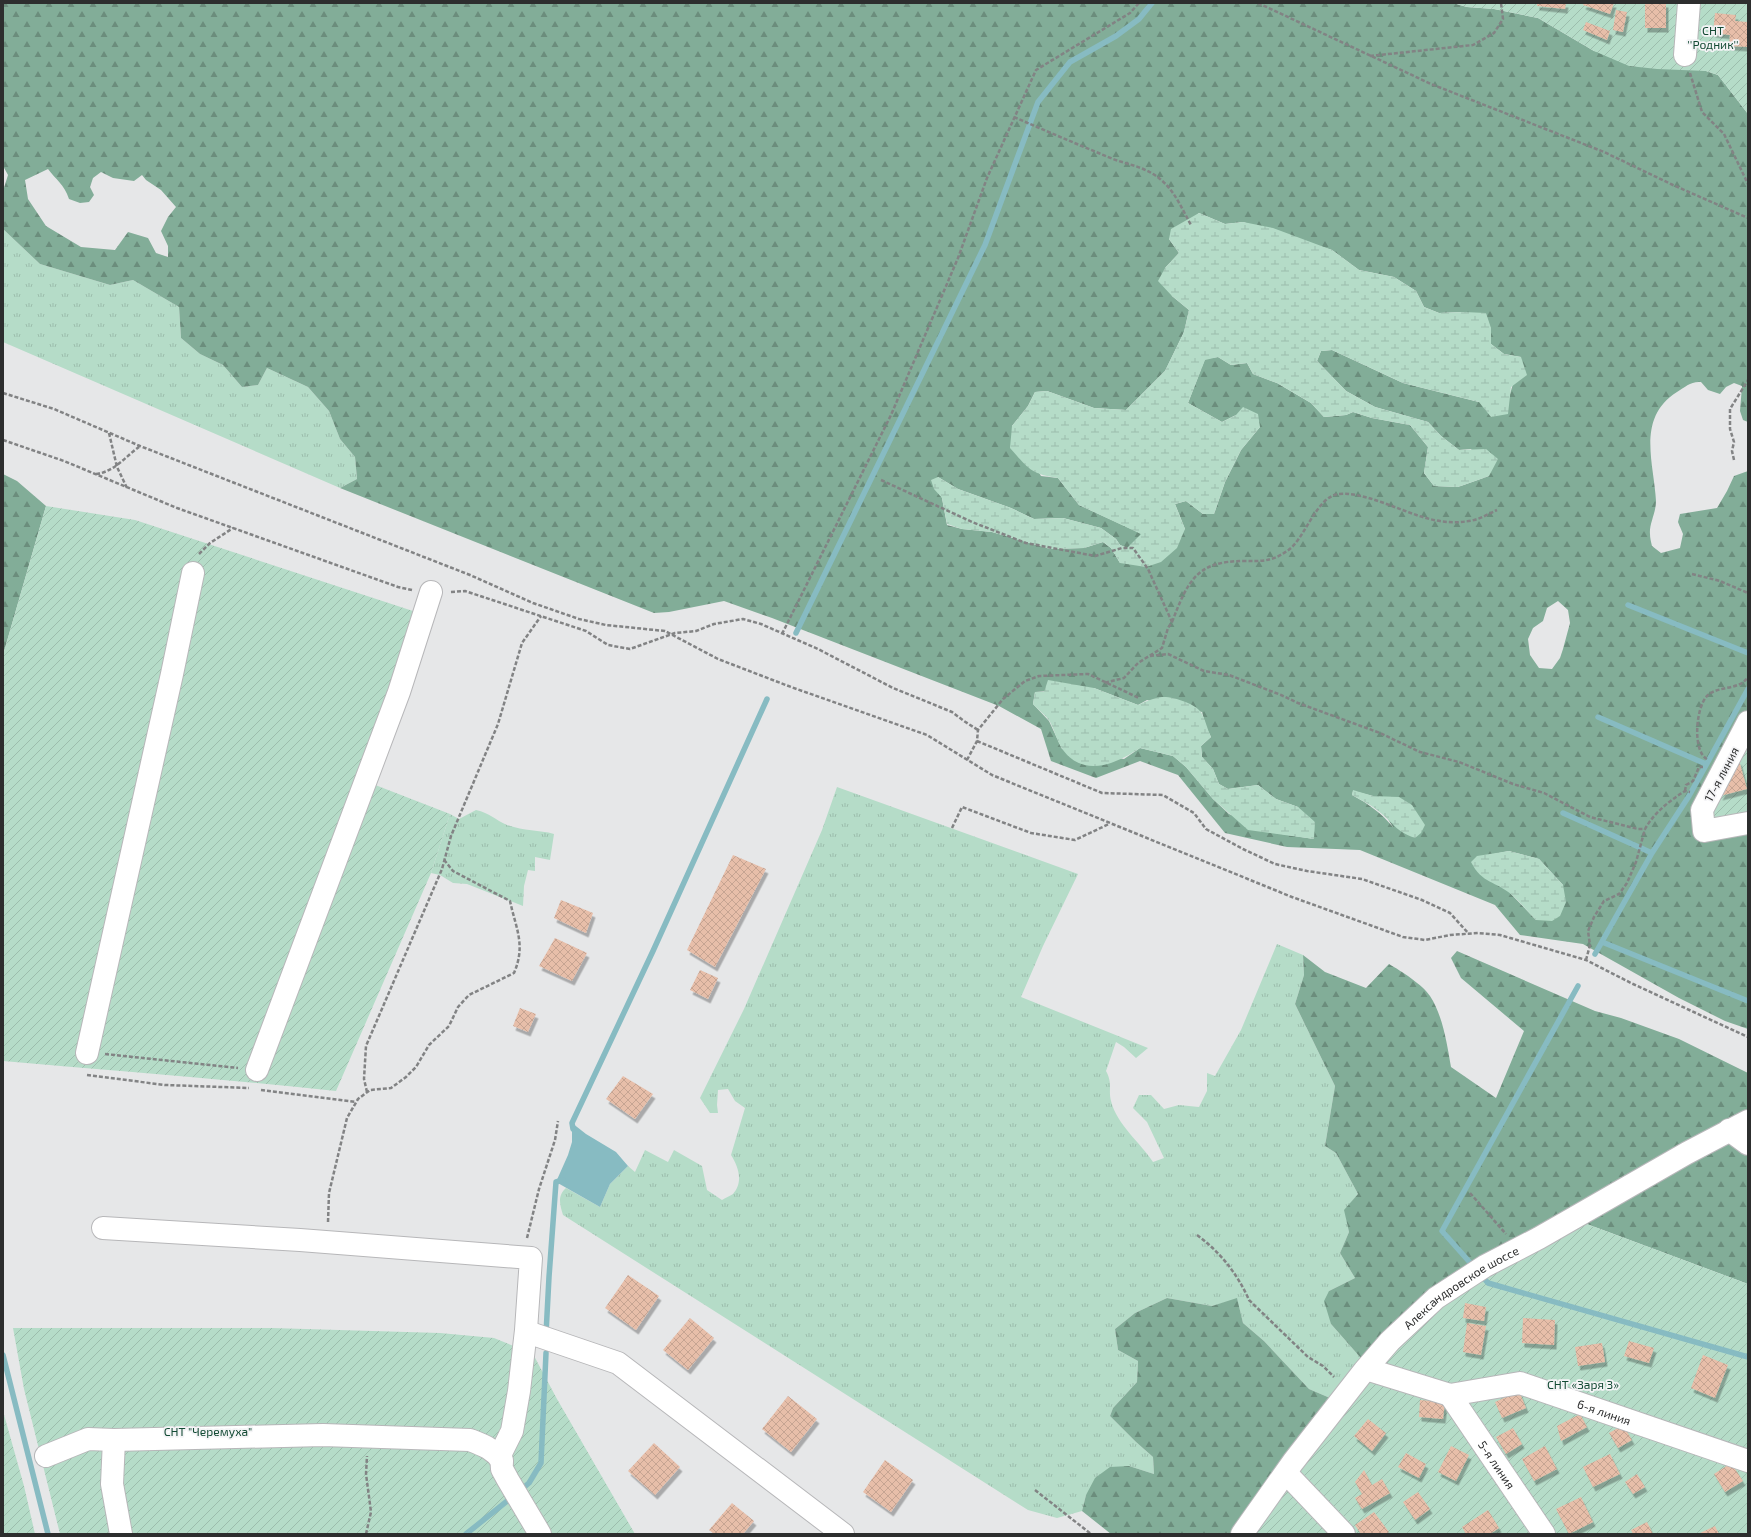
<svg xmlns="http://www.w3.org/2000/svg" width="1751" height="1537" font-family="'Exo 2',sans-serif">
<style>
.grass{fill:url(#grass-tufts)}
.forest{fill:url(#forest-firs);fill-rule:evenodd}
.wetland{fill:url(#wetland-marsh)}
.garden{fill:url(#garden-furrows)}
.water{fill:#87bbc2}
.lines{fill:none;stroke-linecap:round;stroke-linejoin:round}
.stream{stroke:#87bbc2;stroke-width:5.5}
.building{fill:url(#building-cross-hatch);filter:url(#shadow)}
.minor-casing{stroke:#b7b7b9;stroke-width:24}
.path{stroke:#828384;stroke-width:2.5;stroke-dasharray:4 2;stroke-linecap:butt}
.minor{stroke:#fff;stroke-width:22}
.labels{text-anchor:middle;dominant-baseline:central;stroke-width:3.5;stroke-linejoin:round;paint-order:stroke}
.park-label{font-size:12px;fill:#144b35;stroke:#f4f4f6}
.street-label{font-size:12px;fill:#2d2e2e;stroke:#f4f4f6}
</style>
<defs>
<pattern id="grass-tufts" width="24" height="20" patternUnits="userSpaceOnUse"><rect width="24" height="20" fill="#b5dcc8"/><path d="M3 7l-1-3M5 7V3M7 7l1-3M15 17l-1-3M17 17v-4M19 17l1-3" fill="none" stroke="#9cbdac"/></pattern>
<pattern id="forest-firs" width="22" height="20" patternUnits="userSpaceOnUse"><rect width="22" height="20" fill="#82ad98"/><path d="M5 1l3.5 6h-7zM16 11l3.5 6h-7z" fill="#6b8d7c"/></pattern>
<pattern id="wetland-marsh" width="20" height="14" patternUnits="userSpaceOnUse"><rect width="20" height="14" fill="#b5dcc8"/><path d="M1 5h8M5 5V1M11 12h8M15 12V8" fill="none" stroke="#9cbdac"/></pattern>
<pattern id="garden-furrows" width="10" height="10" patternUnits="userSpaceOnUse"><rect width="10" height="10" fill="#b5dcc8"/><path d="M-1 1l2-2M0 10L10 0M9 11l2-2" fill="none" stroke="#9cbdac"/></pattern>
<pattern id="building-cross-hatch" width="8" height="8" patternUnits="userSpaceOnUse"><rect width="8" height="8" fill="#e7bea9"/><path d="M0 0l8 8M0 8l8-8" fill="none" stroke="#c6a492"/></pattern>
<filter id="shadow"><feDropShadow dx="2.5" dy="4.5" stdDeviation="0" flood-color="#0004"/></filter>
</defs>
<rect width="100%" height="100%" fill="#e6e7e8"/>
<path class="grass" d="M 3,229 L 40,264 L 110,285 L 133,280 L 179,307 L 181,338 L 200,354 L 223,365 L 242,387 L 258,385 L 267,368 L 308,387 L 329,411 L 340,439 L 355,457 L 357,479 L 340,488 L 3,342 Z
M 837,787 L 1078,874 L 1043,946 L 1021,997 L 1148,1048 L 1136,1058 L 1124,1047 L 1116,1042 L 1106,1071 C 1113,1084 1108,1089 1111,1101 C 1117,1125 1140,1142 1153,1162 L 1164,1158 L 1147,1122 L 1133,1108 L 1139,1095 L 1151,1095 L 1164,1109 L 1179,1105 L 1199,1107 L 1207,1091 L 1207,1073 L 1215,1076 L 1241,1030 L 1277,944 L 1303,955 L 1304,975 L 1295,1004 L 1335,1086 L 1325,1146 L 1336,1153 L 1358,1194 L 1345,1210 L 1349,1232 L 1340,1253 L 1355,1278 L 1329,1291 L 1331,1324 L 1367,1365 L 1337,1401 L 1309,1389 L 1264,1341 L 1243,1323 L 1237,1299 L 1212,1306 L 1167,1298 L 1135,1313 L 1115,1329 L 1118,1350 L 1138,1361 L 1137,1382 L 1113,1408 L 1110,1416 L 1136,1442 L 1153,1457 L 1154,1474 L 1129,1466 L 1086,1495 L 1082,1511 L 1057,1518 L 1028,1510 L 563,1215 C 560,1205 557,1196 566,1188 L 600,1207 L 610,1184 L 628,1166 L 635,1172 L 645,1150 L 668,1162 L 674,1150 L 702,1166 L 707,1190 L 722,1200 C 725,1198 730,1196 733,1194 C 744,1182 738,1166 731,1155 L 745,1108 L 735,1101 L 728,1089 L 718,1090 L 717,1105 L 718,1113 L 710,1113 L 700,1098 L 744,1009 L 822,830 Z
M 476,810 C 490,813 495,820 507,825 C 523,831 539,830 554,834 L 550,860 L 535,857 L 535,871 L 528,870 L 524,886 L 523,906 L 467,884 L 453,883 L 440,875 L 431,873 L 450,814 L 459,819 Z"/>
<path class="forest" d="M 3,3 L 1453,3 L 1467,7 L 1494,9 L 1538,18 L 1594,51 L 1706,71 L 1718,75 L 1748,114 L 1748,422 L 1743,420 L 1740,411 L 1742,386 L 1734,383 L 1726,387 L 1720,394 L 1708,390 L 1701,382 C 1691,381 1685,387 1677,392 C 1636,418 1654,463 1656,501 C 1656,513 1649,524 1650,534 C 1650,538 1651,542 1652,546 L 1661,553 L 1680,548 L 1683,534 L 1678,522 L 1680,514 L 1717,508 L 1727,491 L 1734,476 L 1748,471 L 1748,1029 L 1725,1021 L 1679,998 L 1583,944 L 1520,935 L 1495,905 L 1360,850 L 1287,847 L 1225,833 L 1178,775 L 1140,761 L 1096,778 L 1051,761 L 1041,729 L 999,706 L 772,618 L 724,601 L 669,612 L 654,613 L 340,488 L 357,479 L 355,457 L 340,439 L 329,411 L 308,387 L 267,368 L 258,385 L 242,387 L 223,365 L 200,354 L 181,338 L 179,307 L 133,280 L 110,285 L 40,264 L 3,229 L 3,191 L 8,175 L 3,166 ZM 48,169 C 56,180 64,184 69,199 L 80,203 L 89,202 L 94,195 L 90,187 L 93,178 L 101,172 L 113,178 L 134,181 L 142,175 L 146,180 L 161,190 L 176,207 L 168,217 L 161,231 L 168,246 L 168,257 L 156,253 L 148,238 L 128,232 L 115,250 L 81,247 L 46,226 L 28,199 L 25,180 ZM 1199,213 L 1225,224 L 1243,222 L 1332,250 L 1359,270 L 1394,277 L 1416,291 L 1424,307 L 1439,313 L 1464,312 L 1491,328 L 1491,344 L 1504,354 L 1521,357 L 1510,394 L 1479,402 L 1403,383 L 1332,350 L 1321,351 L 1317,361 L 1346,391 L 1375,407 L 1428,422 L 1441,436 L 1459,450 L 1471,449 L 1489,476 L 1458,487 L 1434,486 L 1424,473 L 1428,447 L 1410,425 L 1372,418 L 1353,412 L 1346,415 L 1324,417 L 1311,403 L 1277,383 L 1253,374 L 1247,363 L 1231,365 L 1218,357 L 1205,359 L 1188,403 L 1222,422 L 1236,415 L 1260,427 L 1241,450 L 1225,482 L 1214,514 L 1203,514 L 1186,501 L 1175,504 L 1185,529 L 1120,563 L 1111,548 L 1103,542 L 1084,548 L 1050,549 L 992,532 L 962,529 L 947,525 L 938,477 L 958,489 L 1011,508 L 1034,519 L 1063,518 L 1101,528 L 1116,539 L 1120,545 L 1128,548 L 1142,534 L 1079,505 L 1058,478 L 1041,476 L 1012,426 L 1028,406 L 1035,392 L 1047,391 L 1094,408 L 1126,410 L 1165,371 L 1184,332 L 1189,310 L 1172,296 L 1165,268 L 1179,253 L 1169,239 ZM 1558,601 L 1568,610 L 1570,623 L 1563,649 L 1560,658 L 1552,669 L 1539,668 L 1530,655 L 1528,639 L 1533,628 L 1543,621 L 1547,608 ZM 1094,688 L 1138,705 L 1147,700 L 1202,712 L 1206,727 L 1211,737 L 1201,746 L 1202,757 L 1213,769 L 1219,784 L 1228,789 L 1258,785 L 1276,799 L 1298,807 L 1314,839 L 1275,833 L 1229,814 L 1213,799 L 1186,767 L 1173,756 L 1140,748 L 1124,759 L 1062,749 L 1049,721 L 1033,704 L 1035,692 ZM 1353,791 L 1373,796 L 1393,827 C 1381,813 1369,804 1352,795 ZM 1509,851 L 1539,859 L 1563,885 L 1536,920 L 1511,894 L 1494,854 Z
M 3,474 L 17,481 L 46,506 L 3,655 Z
M 1457,951 L 1595,1011 L 1621,1018 L 1679,1039 L 1748,1073 L 1748,1284 L 1568,1217 L 1367,1365 L 1331,1324 L 1324,1301 L 1329,1291 L 1355,1278 L 1340,1253 L 1349,1232 L 1344,1210 L 1358,1194 L 1336,1153 L 1325,1146 L 1335,1086 L 1295,1004 L 1304,975 L 1303,955 L 1325,972 L 1366,988 L 1389,964 C 1401,971 1423,985 1430,996 C 1443,1016 1447,1044 1451,1067 L 1496,1098 L 1524,1031 L 1461,978 L 1451,958 Z
M 1167,1298 L 1212,1306 L 1237,1298 L 1243,1323 L 1264,1341 L 1309,1389 L 1337,1401 L 1241,1534 L 1111,1534 L 1082,1511 L 1086,1495 L 1095,1478 L 1110,1467 L 1129,1466 L 1154,1474 L 1153,1457 L 1136,1442 L 1110,1416 L 1113,1408 L 1137,1382 L 1138,1361 L 1118,1350 L 1115,1329 L 1135,1313 Z"/>
<path class="wetland" d="M 1199,213 L 1225,224 L 1243,222 L 1273,228 L 1332,250 L 1359,270 L 1394,277 L 1416,291 L 1424,307 L 1439,313 L 1464,312 L 1486,313 L 1491,328 L 1491,344 L 1504,354 L 1521,357 L 1527,375 L 1511,387 L 1508,414 L 1491,417 L 1479,402 L 1403,383 L 1332,350 L 1321,351 L 1317,361 L 1346,391 L 1375,407 L 1428,422 L 1441,436 L 1459,450 L 1486,449 L 1498,459 L 1489,476 L 1458,487 L 1434,486 L 1424,473 L 1428,447 L 1410,425 L 1372,418 L 1353,412 L 1346,415 L 1324,417 L 1311,403 L 1277,383 L 1253,374 L 1247,363 L 1231,365 L 1218,357 L 1205,360 L 1188,403 L 1222,422 L 1236,415 L 1243,407 L 1258,414 L 1260,427 L 1241,450 L 1225,482 L 1214,514 L 1203,514 L 1186,501 L 1175,504 L 1185,529 L 1177,548 L 1161,562 L 1146,567 L 1120,563 L 1111,548 L 1103,542 L 1084,548 L 1050,549 L 992,532 L 962,529 L 947,524 L 942,498 L 934,489 L 931,480 L 938,477 L 958,489 L 1011,508 L 1034,519 L 1063,518 L 1101,528 L 1116,539 L 1120,545 L 1127,548 L 1141,534 L 1079,505 L 1058,478 C 1030,474 1028,468 1010,448 L 1012,426 L 1028,406 L 1035,392 L 1047,391 L 1094,408 L 1126,410 L 1165,371 L 1184,332 L 1189,310 L 1172,296 L 1158,281 L 1165,268 L 1179,253 L 1169,239 L 1171,229 Z
M 1048,680 L 1094,688 L 1138,705 C 1146,701 1154,698 1162,697 C 1172,696 1198,704 1202,714 C 1206,721 1207,729 1211,737 L 1201,746 L 1202,757 L 1213,769 L 1219,784 L 1228,789 L 1258,785 L 1276,799 L 1298,807 L 1315,822 L 1314,839 L 1248,830 L 1213,799 L 1186,767 L 1173,756 L 1140,748 C 1116,764 1084,778 1063,750 C 1057,742 1055,731 1050,722 C 1046,715 1038,710 1033,704 L 1035,692 L 1044,692 Z
M 1353,790 L 1373,796 L 1399,797 L 1412,805 L 1425,825 L 1421,833 L 1415,838 C 1396,831 1396,826 1382,814 C 1373,806 1363,801 1352,795 Z
M 1509,851 L 1539,859 L 1563,885 L 1566,902 L 1560,916 L 1552,921 L 1536,920 C 1528,912 1520,902 1512,895 C 1496,881 1482,884 1471,862 L 1477,856 Z"/>
<path class="garden" d="M 1453,3 L 1748,3 L 1748,114 L 1718,75 L 1706,71 L 1657,69 L 1629,66 L 1594,51 L 1538,18 L 1494,9 L 1467,7 Z
M 46,506 L 135,520 L 416,612 L 365,781 L 450,814 L 431,873 L 336,1091 C 225,1079 114,1071 3,1061 L 3,655 Z
M 1748,722 L 1748,823 L 1704,831 Z
M 1568,1217 L 1748,1284 L 1748,1534 L 1241,1534 L 1390,1341 Z
M 13,1328 L 272,1328 L 440,1333 L 494,1338 L 533,1354 L 557,1399 L 635,1534 L 60,1534 L 24,1389 Z
M 3,1411 L 24,1486 L 35,1534 L 3,1534 Z"/>
<path class="water" d="M 572,1123 L 586,1134 L 616,1152 L 628,1166 L 610,1184 L 600,1207 L 556,1182 L 568,1155 L 572,1142 Z"/>
<g class="lines">
<path class="stream" d="M 1628,605 L 1748,653
M 796,633 L 985,245 L 1038,102 L 1070,62 L 1116,36 L 1139,19 L 1152,3
M 1598,717 L 1706,764
M 1563,813 L 1652,853
M 1602,942 L 1748,1001
M 1595,954 L 1652,853 L 1689,796 L 1748,689
M 573,1129 L 572,1123 L 653,951 L 767,699
M 1474,1267 L 1442,1231 L 1578,986
M 1481,1275 L 1488,1283 L 1748,1357
M 546,1334 L 549,1277 L 556,1182 L 563,1180
M 3,1355 L 48,1534
M 522,1489 L 529,1483 L 541,1463 L 546,1353
M 466,1534 L 511,1498"/>
</g>
<path class="building" d="M 1537,3 L 1566,3 L 1565,9 L 1537,6 Z
M 1584,3 L 1614,3 L 1610,14 L 1583,5 Z
M 1645,3 L 1666,3 L 1666,28 L 1645,28 Z
M 1616,10 L 1627,12 L 1623,32 L 1613,30 Z
M 1715,13 L 1736,15 L 1735,21 L 1748,22 L 1748,47 L 1729,46 L 1730,35 L 1713,33 Z
M 1586,22 L 1610,31 L 1607,40 L 1583,30 Z
M 1739,760 L 1747,789 L 1720,796 Z
M 733,855 L 766,869 L 715,967 L 687,950 Z
M 561,900 L 593,913 L 586,933 L 554,918 Z
M 555,938 L 587,953 L 572,981 L 539,966 Z
M 700,970 L 718,978 L 708,999 L 690,990 Z
M 520,1008 L 536,1014 L 528,1032 L 513,1026 Z
M 623,1076 L 653,1094 L 635,1119 L 606,1099 Z
M 628,1275 L 659,1296 L 636,1330 L 605,1308 Z
M 1465,1303 L 1486,1307 L 1484,1321 L 1463,1318 Z
M 690,1318 L 714,1338 L 688,1370 L 663,1350 Z
M 1523,1318 L 1555,1320 L 1554,1345 L 1522,1343 Z
M 1467,1323 L 1486,1326 L 1481,1355 L 1463,1352 Z
M 1629,1341 L 1654,1348 L 1649,1363 L 1624,1356 Z
M 1602,1343 L 1605,1362 L 1578,1366 L 1575,1347 Z
M 1703,1355 L 1728,1365 L 1715,1398 L 1691,1388 Z
M 1519,1391 L 1526,1408 L 1502,1418 L 1495,1402 Z
M 788,1396 L 817,1419 L 791,1452 L 762,1429 Z
M 1420,1400 L 1445,1402 L 1443,1419 L 1419,1417 Z
M 1580,1414 L 1587,1427 L 1561,1441 L 1557,1426 Z
M 1368,1419 L 1386,1433 L 1372,1451 L 1354,1436 Z
M 1623,1425 L 1632,1440 L 1618,1448 L 1609,1433 Z
M 1513,1428 L 1522,1444 L 1506,1454 L 1496,1437 Z
M 654,1443 L 680,1467 L 655,1495 L 628,1471 Z
M 1451,1446 L 1469,1455 L 1456,1481 L 1438,1472 Z
M 1545,1446 L 1557,1469 L 1534,1481 L 1522,1459 Z
M 1406,1453 L 1426,1464 L 1419,1478 L 1398,1467 Z
M 1610,1454 L 1620,1474 L 1593,1487 L 1583,1467 Z
M 885,1460 L 913,1480 L 891,1512 L 863,1492 Z
M 1731,1463 L 1743,1481 L 1725,1492 L 1714,1474 Z
M 1364,1470 L 1372,1485 L 1382,1479 L 1390,1493 L 1362,1509 L 1355,1498 L 1362,1494 L 1355,1482 Z
M 1637,1474 L 1645,1487 L 1633,1494 L 1625,1482 Z
M 1418,1492 L 1430,1509 L 1415,1520 L 1403,1502 Z
M 1581,1497 L 1593,1522 L 1569,1534 L 1556,1509 Z
M 732,1503 L 754,1521 L 743,1534 L 714,1534 L 709,1530 Z
M 1488,1510 L 1499,1528 L 1490,1534 L 1466,1534 L 1462,1527 Z
M 1374,1512 L 1389,1532 L 1385,1534 L 1361,1534 L 1355,1525 Z
M 1647,1522 L 1653,1534 L 1633,1534 L 1631,1530 Z
M 1715,1526 L 1719,1534 L 1698,1534 Z"/>
<g class="lines">
<g class="minor-casing">
<g id="minor">
<path d="M 1685,55 L 1689,3"/>
<path d="M 1748,722 L 1702,810 L 1704,831 L 1748,823"/>
<path d="M 87,1053 L 172,674 L 193,573"/>
<path d="M 257,1070 L 399,692 L 431,592"/>
<path d="M 1729,1130 L 1748,1144"/>
<path d="M 103,1228 L 300,1240 L 531,1258 L 526,1330 L 519,1391 L 512,1431 L 501,1453 L 502,1469 L 508,1480 L 540,1534"/>
<path d="M 533,1334 L 618,1363 L 843,1534"/>
<path id="s1" d="M 1366,1369 L 1450,1395 L 1520,1383 L 1748,1461"/>
<path id="s2" d="M 1450,1395 L 1544,1534"/>
<path d="M 114,1440 L 112,1484 L 121,1534"/>
<path d="M 46,1456 L 88,1439 L 114,1440 L 323,1435 L 470,1440 C 483,1445 494,1449 502,1461"/>
<path d="M 1286,1473 L 1344,1534"/>
<path id="s3" d="M 1242,1534 L 1293,1462 L 1364,1371 L 1390,1341 L 1436,1298 L 1485,1266 L 1539,1238 L 1687,1153 L 1748,1121"/>
</g>
</g>
<path class="path" d="M 1258,3 L 1431,84 L 1604,152 L 1673,185 L 1748,218
M 1370,56 L 1473,45 L 1494,33 L 1503,19 L 1501,3
M 1690,73 L 1702,112 L 1724,134 L 1748,184
M 1014,117 C 1046,131 1079,145 1113,159 C 1129,165 1146,167 1160,179 C 1175,191 1182,209 1191,225
M 3,393 L 54,409 L 140,446 L 470,575 L 533,603 L 579,619 L 606,625 L 665,631 L 718,659 L 791,687 L 927,735 L 992,775 L 1292,897 L 1403,937 L 1425,940 L 1450,935 L 1478,933 L 1500,935 L 1586,960 L 1633,984 L 1748,1037
M 109,433 L 117,467 L 127,488
M 3,440 L 64,461 L 177,508 L 398,587 L 412,590
M 1734,460 L 1732,451 L 1734,442 L 1730,429 L 1730,409 L 1748,380
M 96,474 C 114,472 125,457 139,447
M 881,480 L 972,522 L 1026,543 L 1095,556 L 1122,548 L 1133,548 L 1148,569 L 1172,622 L 1168,628 L 1162,648 L 1138,663 L 1124,678 L 1104,683
M 199,554 L 210,543 L 233,528
M 1692,574 L 1720,581 L 1748,593
M 451,592 L 465,591 L 586,631 L 608,645 L 630,649 L 675,633 L 696,631 L 714,624 L 743,619 L 761,624 L 818,649 L 893,688 L 952,712 L 964,721 L 978,730
M 1172,622 C 1188,581 1196,561 1244,561 C 1262,561 1271,562 1287,551 C 1305,540 1316,496 1339,494 C 1354,493 1366,497 1381,502 C 1413,513 1439,528 1474,520 C 1482,518 1490,513 1497,510
M 782,634 L 891,415 L 958,258 L 987,178 L 1036,70 L 1130,13 L 1139,3
M 1150,656 L 1168,654 L 1204,671 L 1229,675 L 1281,695 L 1298,703 L 1380,733 L 1420,752 L 1459,762 L 1513,784 L 1544,793 L 1590,817 L 1638,829 L 1645,829 C 1654,813 1669,801 1685,791 L 1690,792
M 977,741 L 1102,793 L 1163,795 L 1194,813 L 1206,829 L 1243,849 L 1275,864 L 1307,871 L 1362,879 L 1422,900 L 1450,913 L 1469,934
M 1707,759 C 1692,751 1696,707 1707,696 C 1718,685 1739,691 1748,677
M 967,760 L 977,741 L 978,730 L 1003,699 L 1025,681 L 1039,676 L 1088,674 L 1139,698
M 1685,791 L 1686,785 L 1693,781 L 1699,767 L 1703,767
M 952,828 L 962,807 L 1031,833 L 1075,840 L 1109,824
M 1586,960 L 1590,945 L 1588,931 L 1594,917 L 1604,901 L 1619,894 L 1627,883 L 1636,862 L 1645,829
M 105,1054 L 238,1068
M 87,1075 L 165,1085 L 249,1088
M 261,1090 L 356,1102
M 367,1092 L 364,1079 L 366,1046 L 442,869 L 451,836 L 498,724 L 522,643 L 541,616
M 1470,1193 L 1506,1234
M 328,1222 L 329,1193 L 347,1118 L 358,1099 L 370,1090 L 391,1088 L 406,1077 L 416,1067 L 429,1045 L 449,1026 L 458,1007 L 469,995 L 514,973 C 526,945 516,929 510,901 L 453,871 L 445,861
M 1197,1235 C 1220,1252 1237,1273 1249,1300 L 1308,1357 L 1323,1366 L 1334,1377
M 527,1238 L 539,1189 L 555,1140 L 558,1121
M 1035,1490 L 1091,1534
M 366,1534 L 371,1512 L 366,1474 L 367,1456"/>
<use href="#minor" class="minor"/>
</g>
<g class="labels">
<g class="park-label">
<text x="1713" y="30">СНТ<tspan x="1713" dy="14">''Родник''</tspan></text>
<text x="1583" y="1384">СНТ «Заря 3»</text>
<text x="208" y="1431">СНТ "Черемуха"</text>
</g>
<g class="street-label">
<text transform="translate(1721 774) rotate(-62)">17-я линия</text>
<text stroke="none"><textPath href="#s3" startOffset="333">Александровское шоссе</textPath></text>
<text stroke="none"><textPath href="#s1" startOffset="248">6-я линия</textPath></text>
<text stroke="none"><textPath href="#s2" startOffset="84">5-я линия</textPath></text>
</g>
</g>
<rect width="1751" height="1537" fill="none" stroke="#2d2e2e" stroke-width="8"/>
</svg>
